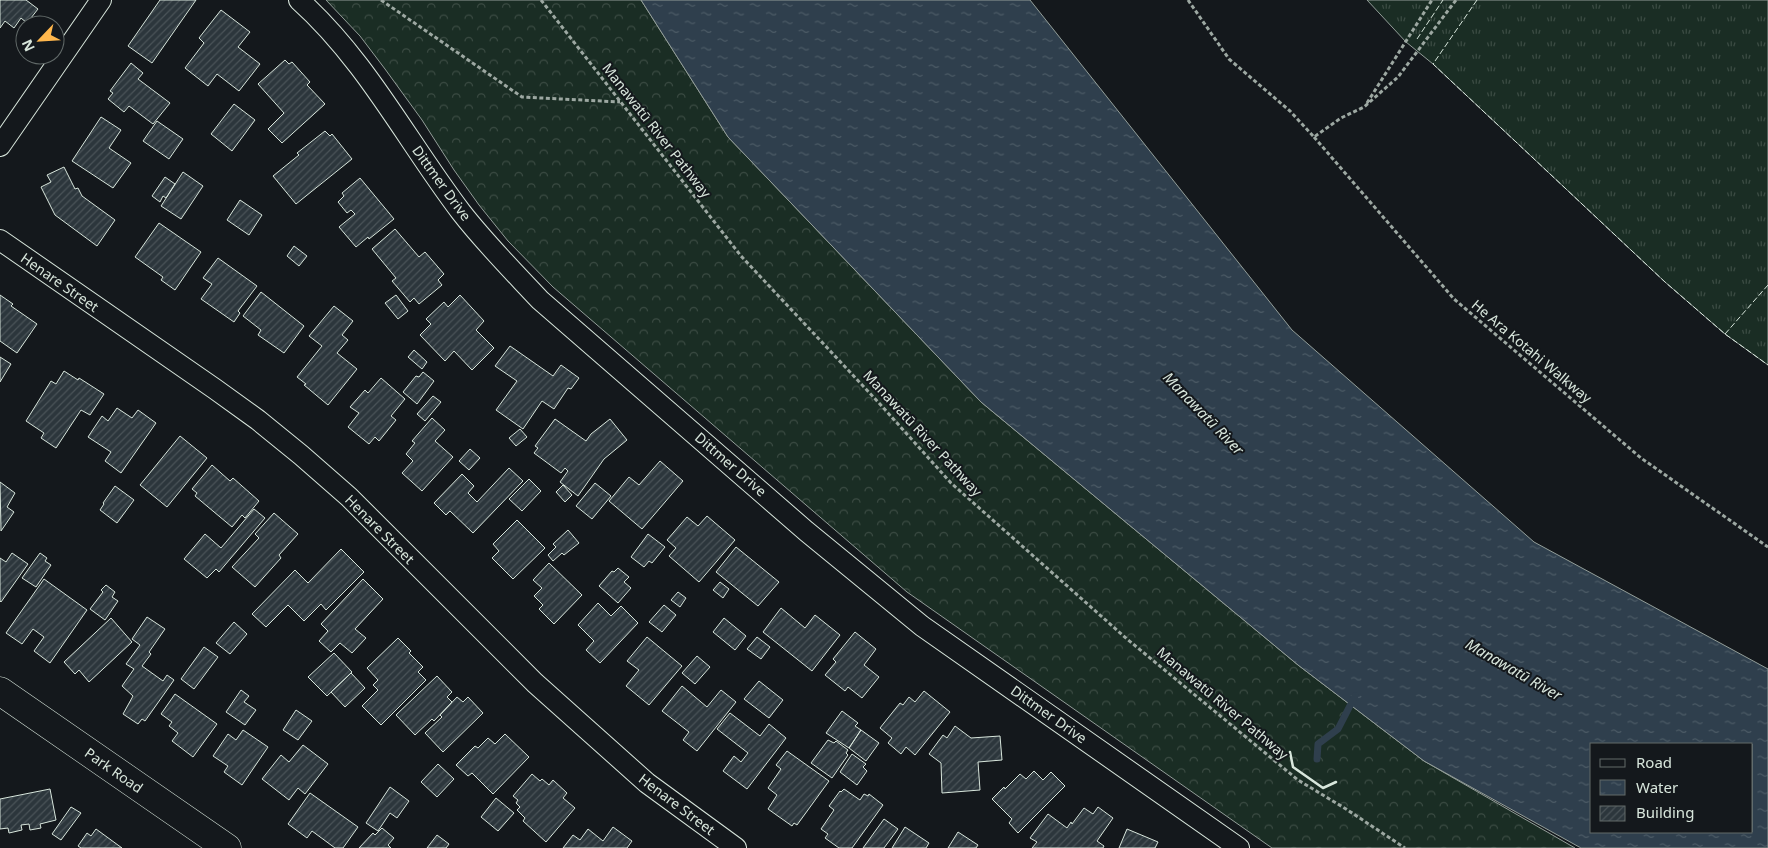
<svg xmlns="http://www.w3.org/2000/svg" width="1768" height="848" font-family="'Noto Sans',sans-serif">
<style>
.grass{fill:url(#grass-tufts);stroke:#939e99}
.forest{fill:url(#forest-crowns);stroke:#939e99}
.water{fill:url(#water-ripples);stroke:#939e99;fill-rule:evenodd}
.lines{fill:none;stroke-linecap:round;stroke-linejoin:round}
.stream{stroke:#2f3f4d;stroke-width:7}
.building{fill:url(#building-hatch);stroke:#d8e6dc}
.minor-casing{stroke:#d8e6dc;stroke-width:22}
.secondary-casing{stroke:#d8e6dc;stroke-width:29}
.path{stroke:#9da8a2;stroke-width:3;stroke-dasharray:4 2.5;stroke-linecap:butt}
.minor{stroke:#14181c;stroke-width:20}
.secondary{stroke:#14181c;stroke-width:28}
.fence{stroke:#d8e6dc;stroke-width:1;stroke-dasharray:6 2.5;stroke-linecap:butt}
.wall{stroke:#d8e6dc;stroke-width:2.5}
.labels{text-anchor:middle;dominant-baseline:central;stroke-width:4;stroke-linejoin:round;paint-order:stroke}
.street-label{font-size:14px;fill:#d8e6dc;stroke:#14181c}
.water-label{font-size:15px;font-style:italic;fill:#d8e6dc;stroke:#14181c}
</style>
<defs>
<pattern id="grass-tufts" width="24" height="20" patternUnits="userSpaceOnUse" patternTransform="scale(1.25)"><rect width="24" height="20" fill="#1a2d24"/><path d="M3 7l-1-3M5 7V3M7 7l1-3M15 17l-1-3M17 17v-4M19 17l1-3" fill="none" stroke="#3b4b43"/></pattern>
<pattern id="forest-crowns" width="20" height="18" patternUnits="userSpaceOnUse" patternTransform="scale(1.25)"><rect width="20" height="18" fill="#1a2d24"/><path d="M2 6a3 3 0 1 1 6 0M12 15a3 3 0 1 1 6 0" fill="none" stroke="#3b4b43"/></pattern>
<pattern id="water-ripples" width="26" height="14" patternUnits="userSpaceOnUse" patternTransform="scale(1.25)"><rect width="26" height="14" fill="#2f3f4d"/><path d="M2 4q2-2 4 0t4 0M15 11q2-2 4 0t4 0" fill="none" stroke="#4c5b66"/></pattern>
<pattern id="building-hatch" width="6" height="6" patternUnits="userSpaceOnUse" patternTransform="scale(1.25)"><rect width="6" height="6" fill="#2c363c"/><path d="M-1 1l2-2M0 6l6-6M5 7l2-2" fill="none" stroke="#4a5358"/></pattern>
</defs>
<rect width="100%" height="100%" fill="#14181c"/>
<path class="grass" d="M 1367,0 L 1768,0 L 1768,365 L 1725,334 L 1665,282 L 1433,64 L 1406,42 Z"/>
<path class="forest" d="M 326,0 L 641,0 L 728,137 L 981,402 L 1298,665 L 1424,761 L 1575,848 L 1272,848 L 907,592 L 553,287 L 508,241 L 479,205 L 454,170 L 422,120 L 385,69 L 360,36 Z"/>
<path class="water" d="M 641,0 L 1030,0 L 1292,330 L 1534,542 L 1768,669 L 1768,848 L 1581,848 L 1424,761 L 1298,665 L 981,402 L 728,137 ZM 1592,744 L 1752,744 L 1752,832 L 1592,832 Z"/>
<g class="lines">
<path class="stream" d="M 1317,759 L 1318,744 L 1338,729 L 1355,696"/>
</g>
<path class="building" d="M 0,0 L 26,0 L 38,9 L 27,23 L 21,18 L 14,28 L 5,21 L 0,28 Z
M 160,0 L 196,0 L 152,63 L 128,46 Z
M 221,10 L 250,32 L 238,47 L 260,64 L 239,91 L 217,74 L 208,86 L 185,68 L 204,43 L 199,38 Z
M 285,60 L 289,64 L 292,62 L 310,82 L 307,85 L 325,104 L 282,143 L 268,129 L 284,113 L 258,84 Z
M 131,63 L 143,73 L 138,79 L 170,103 L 153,124 L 129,106 L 124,112 L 108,99 L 113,93 L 110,91 Z
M 234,104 L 255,120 L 232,151 L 211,134 Z
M 101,117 L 121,130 L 109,148 L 131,163 L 113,188 L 72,161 Z
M 157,121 L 183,139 L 169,159 L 143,141 Z
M 325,131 L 330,136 L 332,134 L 352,159 L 296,204 L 273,176 L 299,155 L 297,153 Z
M 64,167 L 75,189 L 78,188 L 82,196 L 115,220 L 97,246 L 55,215 L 41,187 L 51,182 L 47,175 Z
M 183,172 L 203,186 L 181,219 L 161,206 Z
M 165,177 L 175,184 L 166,198 L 163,196 L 160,202 L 152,196 Z
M 360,178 L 394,219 L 369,239 L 368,237 L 356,247 L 339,227 L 355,214 L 351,210 L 347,213 L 338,202 L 344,196 L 342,193 Z
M 240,200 L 262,215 L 249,235 L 227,220 Z
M 159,223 L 201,252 L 175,290 L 161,280 L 163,277 L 135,257 Z
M 395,229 L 419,257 L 425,252 L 444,274 L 438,280 L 442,285 L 419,304 L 414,298 L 410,302 L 392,281 L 396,278 L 372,249 Z
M 294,246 L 307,256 L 299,266 L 287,256 Z
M 218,258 L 257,286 L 238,311 L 240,313 L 234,322 L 201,299 L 212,284 L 203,278 Z
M 261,292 L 304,326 L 284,353 L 258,335 L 261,330 L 243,316 Z
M 0,295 L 13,304 L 11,306 L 37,324 L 17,353 L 0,341 Z
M 396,295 L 408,311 L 398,319 L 385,303 Z
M 460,295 L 484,321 L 476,330 L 494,348 L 472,370 L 454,351 L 445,361 L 420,335 L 431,324 L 426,319 L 444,302 L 448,307 Z
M 334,306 L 353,321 L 342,335 L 348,340 L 337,353 L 357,369 L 328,405 L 304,385 L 306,384 L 297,377 L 322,346 L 309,336 Z
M 510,346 L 553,376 L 561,365 L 579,378 L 571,389 L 568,388 L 554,409 L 542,401 L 523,429 L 496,410 L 517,381 L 495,366 Z
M 414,350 L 427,362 L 422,369 L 408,357 Z
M 0,357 L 11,364 L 0,382 Z
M 64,371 L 78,380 L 79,378 L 104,394 L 90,415 L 81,410 L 56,448 L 41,438 L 44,433 L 26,421 L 51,381 L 56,384 Z
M 423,372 L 434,381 L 417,404 L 403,392 L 416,376 L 419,377 Z
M 381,378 L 405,399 L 391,416 L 396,420 L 379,441 L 375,437 L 369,444 L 348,427 L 359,413 L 350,407 L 365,390 L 368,393 Z
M 433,396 L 441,402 L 425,421 L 417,414 Z
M 117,408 L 132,418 L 138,410 L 156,423 L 121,473 L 105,461 L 111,452 L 88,437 L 102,416 L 108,421 Z
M 432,418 L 445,430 L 435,441 L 453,457 L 422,491 L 402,473 L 413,461 L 406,454 L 415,443 L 412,441 Z
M 555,419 L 586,441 L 591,434 L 610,419 L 627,440 L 604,459 L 578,496 L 560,482 L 568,471 L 565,468 L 561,473 L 534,453 L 538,448 L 535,446 Z
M 520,429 L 527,437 L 516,446 L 509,438 Z
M 180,436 L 207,458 L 167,507 L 140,485 Z
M 470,449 L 480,458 L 469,470 L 459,461 Z
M 660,461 L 683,481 L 642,529 L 609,501 L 629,477 L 639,485 Z
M 212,465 L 230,481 L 233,478 L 259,501 L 245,518 L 242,515 L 232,527 L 195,496 L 197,493 L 192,489 Z
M 509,468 L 523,481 L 473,533 L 450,511 L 446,515 L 434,503 L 462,474 L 474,486 L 468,493 L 477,502 Z
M 529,479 L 541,491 L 522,511 L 509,499 Z
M 0,482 L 15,493 L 7,507 L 14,512 L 1,531 Z
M 595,483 L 611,496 L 592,519 L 576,506 Z
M 563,485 L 572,495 L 565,502 L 556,492 Z
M 115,486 L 134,500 L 117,523 L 100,510 L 104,504 L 103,503 Z
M 254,509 L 265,518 L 219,572 L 216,569 L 207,578 L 184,559 L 205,534 L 221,548 Z
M 274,513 L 298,534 L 279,555 L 281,558 L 255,587 L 232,567 L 259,538 L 255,534 Z
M 707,516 L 735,540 L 699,582 L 669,556 L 676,548 L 667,540 L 687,517 L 698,526 Z
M 517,520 L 545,548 L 513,579 L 492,558 L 499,551 L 493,544 Z
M 568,530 L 579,543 L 564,555 L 562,553 L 553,561 L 548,555 L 556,547 L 553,544 Z
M 648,534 L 665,547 L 652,563 L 649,561 L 644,567 L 631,557 Z
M 736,547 L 779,582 L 758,606 L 716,572 Z
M 341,549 L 364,572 L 326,610 L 321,604 L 304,621 L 288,605 L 266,627 L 252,614 L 295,570 L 308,583 Z
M 12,553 L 28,564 L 1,602 L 0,601 L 0,558 L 6,562 Z
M 40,553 L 47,558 L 45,561 L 51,565 L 36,587 L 22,578 Z
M 549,563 L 582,595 L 554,624 L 539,609 L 543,605 L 534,596 L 542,588 L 533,580 Z
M 618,568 L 629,577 L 624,582 L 631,588 L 618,603 L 599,586 L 612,571 L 614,572 Z
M 44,579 L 87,610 L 50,663 L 34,651 L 44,637 L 33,629 L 22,644 L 6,633 Z
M 363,579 L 383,599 L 355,629 L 366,638 L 352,653 L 340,643 L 331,652 L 319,641 L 328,631 L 321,624 Z
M 720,582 L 729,589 L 723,598 L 713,590 Z
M 106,585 L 115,592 L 112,597 L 118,601 L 105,620 L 90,609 L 103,592 L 101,590 Z
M 678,592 L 686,598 L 680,607 L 671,600 Z
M 598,603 L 611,616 L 621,606 L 638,623 L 600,663 L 586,650 L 594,641 L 578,625 Z
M 664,605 L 676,615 L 662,632 L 649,622 Z
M 781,608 L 805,628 L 815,615 L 840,635 L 812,671 L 763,632 Z
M 147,617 L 165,629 L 149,652 L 151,654 L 142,666 L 163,681 L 167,675 L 174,680 L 145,721 L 142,719 L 138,724 L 123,714 L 133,696 L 122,686 L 134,669 L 126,664 L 140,645 L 132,639 Z
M 111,618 L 132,642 L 89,682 L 79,670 L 75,674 L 64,662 Z
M 724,618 L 746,636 L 735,650 L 713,632 Z
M 234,622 L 247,634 L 230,654 L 216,643 Z
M 855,632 L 876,649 L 864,665 L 879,677 L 862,698 L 848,687 L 845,691 L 825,675 L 836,662 L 833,659 Z
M 647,637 L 682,666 L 649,705 L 626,686 L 639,670 L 627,661 Z
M 757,637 L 770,647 L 761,659 L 747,649 Z
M 398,638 L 411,651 L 409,653 L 423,667 L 418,672 L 426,680 L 381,725 L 362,706 L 378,690 L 373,685 L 378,680 L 367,668 Z
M 204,647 L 218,657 L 194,689 L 181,679 Z
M 334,653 L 352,672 L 327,696 L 308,677 Z
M 697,656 L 710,667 L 695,684 L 682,673 Z
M 351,673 L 365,688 L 345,707 L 331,692 Z
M 437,676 L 452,692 L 447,697 L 452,702 L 434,721 L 432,719 L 415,735 L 396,715 Z
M 759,681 L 783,700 L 769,718 L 744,699 Z
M 682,686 L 707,707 L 721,690 L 736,702 L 697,751 L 683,740 L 689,732 L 662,711 Z
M 241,690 L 249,696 L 244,702 L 256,710 L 245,725 L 226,712 Z
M 924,691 L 950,712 L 915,755 L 906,747 L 901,754 L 888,743 L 892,738 L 880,728 L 900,703 L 903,705 L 909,697 L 915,702 Z
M 175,694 L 217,724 L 193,757 L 172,741 L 178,733 L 169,726 L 172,722 L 161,714 Z
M 457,697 L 463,702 L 468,697 L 483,713 L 443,752 L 425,733 L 442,717 L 440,715 Z
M 296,710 L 312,721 L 298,740 L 283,730 Z
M 842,711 L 858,723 L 855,726 L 861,730 L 849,748 L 826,733 Z
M 730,713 L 760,736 L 769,724 L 786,738 L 747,789 L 723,771 L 734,756 L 741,762 L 748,753 L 717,729 Z
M 955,726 L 971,738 L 1000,736 L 1002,760 L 978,762 L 980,790 L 942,793 L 941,763 L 929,754 L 943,735 L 947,738 Z
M 243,730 L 268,747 L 242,785 L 224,772 L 228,766 L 213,756 L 228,734 L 236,740 Z
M 861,730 L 879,743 L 866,761 L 849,748 Z
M 505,734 L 529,757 L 493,794 L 472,773 L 468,776 L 456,765 L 475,746 L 478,748 L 488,738 L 495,744 Z
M 828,740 L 834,743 L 836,741 L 848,750 L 846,753 L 848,755 L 832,778 L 811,763 Z
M 303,745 L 328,764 L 305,794 L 298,788 L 289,800 L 262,779 L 281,755 L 289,762 Z
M 787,751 L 829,781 L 797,825 L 794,823 L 792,826 L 768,809 L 777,795 L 768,788 L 781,769 L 776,765 Z
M 852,754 L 866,764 L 863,767 L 867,771 L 857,785 L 840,772 Z
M 438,764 L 454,779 L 437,797 L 421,782 Z
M 1034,771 L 1043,780 L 1051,772 L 1065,786 L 1018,833 L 1009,823 L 1012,819 L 992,799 L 1004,787 L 1005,789 L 1020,774 L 1026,779 Z
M 532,774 L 540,781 L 542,779 L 549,785 L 553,780 L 567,793 L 563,798 L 575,808 L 546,842 L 523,821 L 525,818 L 517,810 L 520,807 L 516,803 L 518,800 L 513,796 Z
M 390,787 L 409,801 L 397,818 L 390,813 L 378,831 L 366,823 Z
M 50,789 L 56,820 L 40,824 L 41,828 L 30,830 L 29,824 L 21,825 L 22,830 L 9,833 L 8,828 L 0,829 L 0,799 Z
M 844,789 L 860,800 L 864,794 L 868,796 L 869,794 L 883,805 L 852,848 L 839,848 L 825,838 L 828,834 L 821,829 L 834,810 L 829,806 L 840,791 L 841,792 Z
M 310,793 L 358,827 L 343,848 L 335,848 L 312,831 L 307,838 L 288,824 Z
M 496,798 L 514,813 L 498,831 L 481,817 Z
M 71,807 L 81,813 L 61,840 L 52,834 Z
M 1098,807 L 1113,818 L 1097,841 L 1104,846 L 1103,848 L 1032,848 L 1037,842 L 1030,838 L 1048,814 L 1067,828 L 1071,822 L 1072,824 L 1084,808 L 1093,814 Z
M 884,819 L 898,829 L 884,848 L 863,848 Z
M 613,827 L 632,841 L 627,848 L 563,848 L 573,835 L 580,840 L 588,829 L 603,841 Z
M 905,827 L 929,843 L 926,848 L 892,848 Z
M 382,828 L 394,838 L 388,845 L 391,848 L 359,848 L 373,833 L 375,835 Z
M 96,829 L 122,848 L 81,848 L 78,846 L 87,833 L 91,836 Z
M 1127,829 L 1158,842 L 1155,848 L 1119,848 Z
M 958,832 L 978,845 L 976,848 L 948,848 Z
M 437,835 L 449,844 L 446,848 L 427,848 Z"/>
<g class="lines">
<g class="minor-casing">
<path id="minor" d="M 299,0 C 366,60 407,141 461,212 C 485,243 513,271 540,300 L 806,531 L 922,626 L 1239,848
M 0,146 L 101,0
M 0,240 L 215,389 L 258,420 L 301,455 L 349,497 L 535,683 L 647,783 L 736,848"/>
</g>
<g class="secondary-casing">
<path id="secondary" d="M 0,691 L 227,848"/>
</g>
<path class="path" d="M 381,0 L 522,97 L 620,102
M 541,0 L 741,256 L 879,403 L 951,483 L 1127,639 L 1298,780 L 1346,809 L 1405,848
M 1188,0 L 1229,59 L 1290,111 L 1314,137 L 1341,118 L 1364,107 L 1398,77 L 1456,0
M 1367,103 L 1432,0
M 1314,137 L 1454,299 L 1641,458 L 1768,547"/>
<use href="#minor" class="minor"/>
<use href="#secondary" class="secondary"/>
<path class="fence" d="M 1477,0 L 1433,64 L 1665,282 L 1725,334 L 1768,365
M 1417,39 L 1443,0
M 1725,334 L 1768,285"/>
<path class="wall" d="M 1290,752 L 1293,767 L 1323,788 L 1336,782"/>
</g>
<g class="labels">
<g class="street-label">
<text transform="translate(657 130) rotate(52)">Manawatū River Pathway</text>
<text transform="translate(442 183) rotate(54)">Dittmer Drive</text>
<text transform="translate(60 282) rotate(35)">Henare Street</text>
<text transform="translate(1532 351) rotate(40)">He Ara Kotahi Walkway</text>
<text transform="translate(923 433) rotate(47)">Manawatū River Pathway</text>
<text transform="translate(731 464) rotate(41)">Dittmer Drive</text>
<text transform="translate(380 529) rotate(45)">Henare Street</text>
<text transform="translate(1223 703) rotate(40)">Manawatū River Pathway</text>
<text transform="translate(1049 714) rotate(35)">Dittmer Drive</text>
<text transform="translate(114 770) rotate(35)">Park Road</text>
<text transform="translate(677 804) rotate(37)">Henare Street</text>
</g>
<g class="water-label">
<text transform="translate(1204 413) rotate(46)">Manawatū River</text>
<text transform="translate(1514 669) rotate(30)">Manawatū River</text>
</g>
</g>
<rect x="1590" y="743" width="162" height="90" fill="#14181c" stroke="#626a69"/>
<rect x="1600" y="759" width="25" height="8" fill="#14181c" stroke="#626a69"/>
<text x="1636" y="768" font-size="15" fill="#d8e6dc">Road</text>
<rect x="1600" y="780" width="25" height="15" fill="url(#water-ripples)" stroke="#626a69"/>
<text x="1636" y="793" font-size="15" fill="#d8e6dc">Water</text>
<rect x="1600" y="806" width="25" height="15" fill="url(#building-hatch)" stroke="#626a69"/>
<text x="1636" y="818" font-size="15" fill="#d8e6dc">Building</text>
<g transform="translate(40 40) rotate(245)"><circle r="24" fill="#14181c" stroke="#626a69"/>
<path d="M0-4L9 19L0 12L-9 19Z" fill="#ffb74d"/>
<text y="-8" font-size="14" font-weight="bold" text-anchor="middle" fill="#d8e6dc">N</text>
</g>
</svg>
